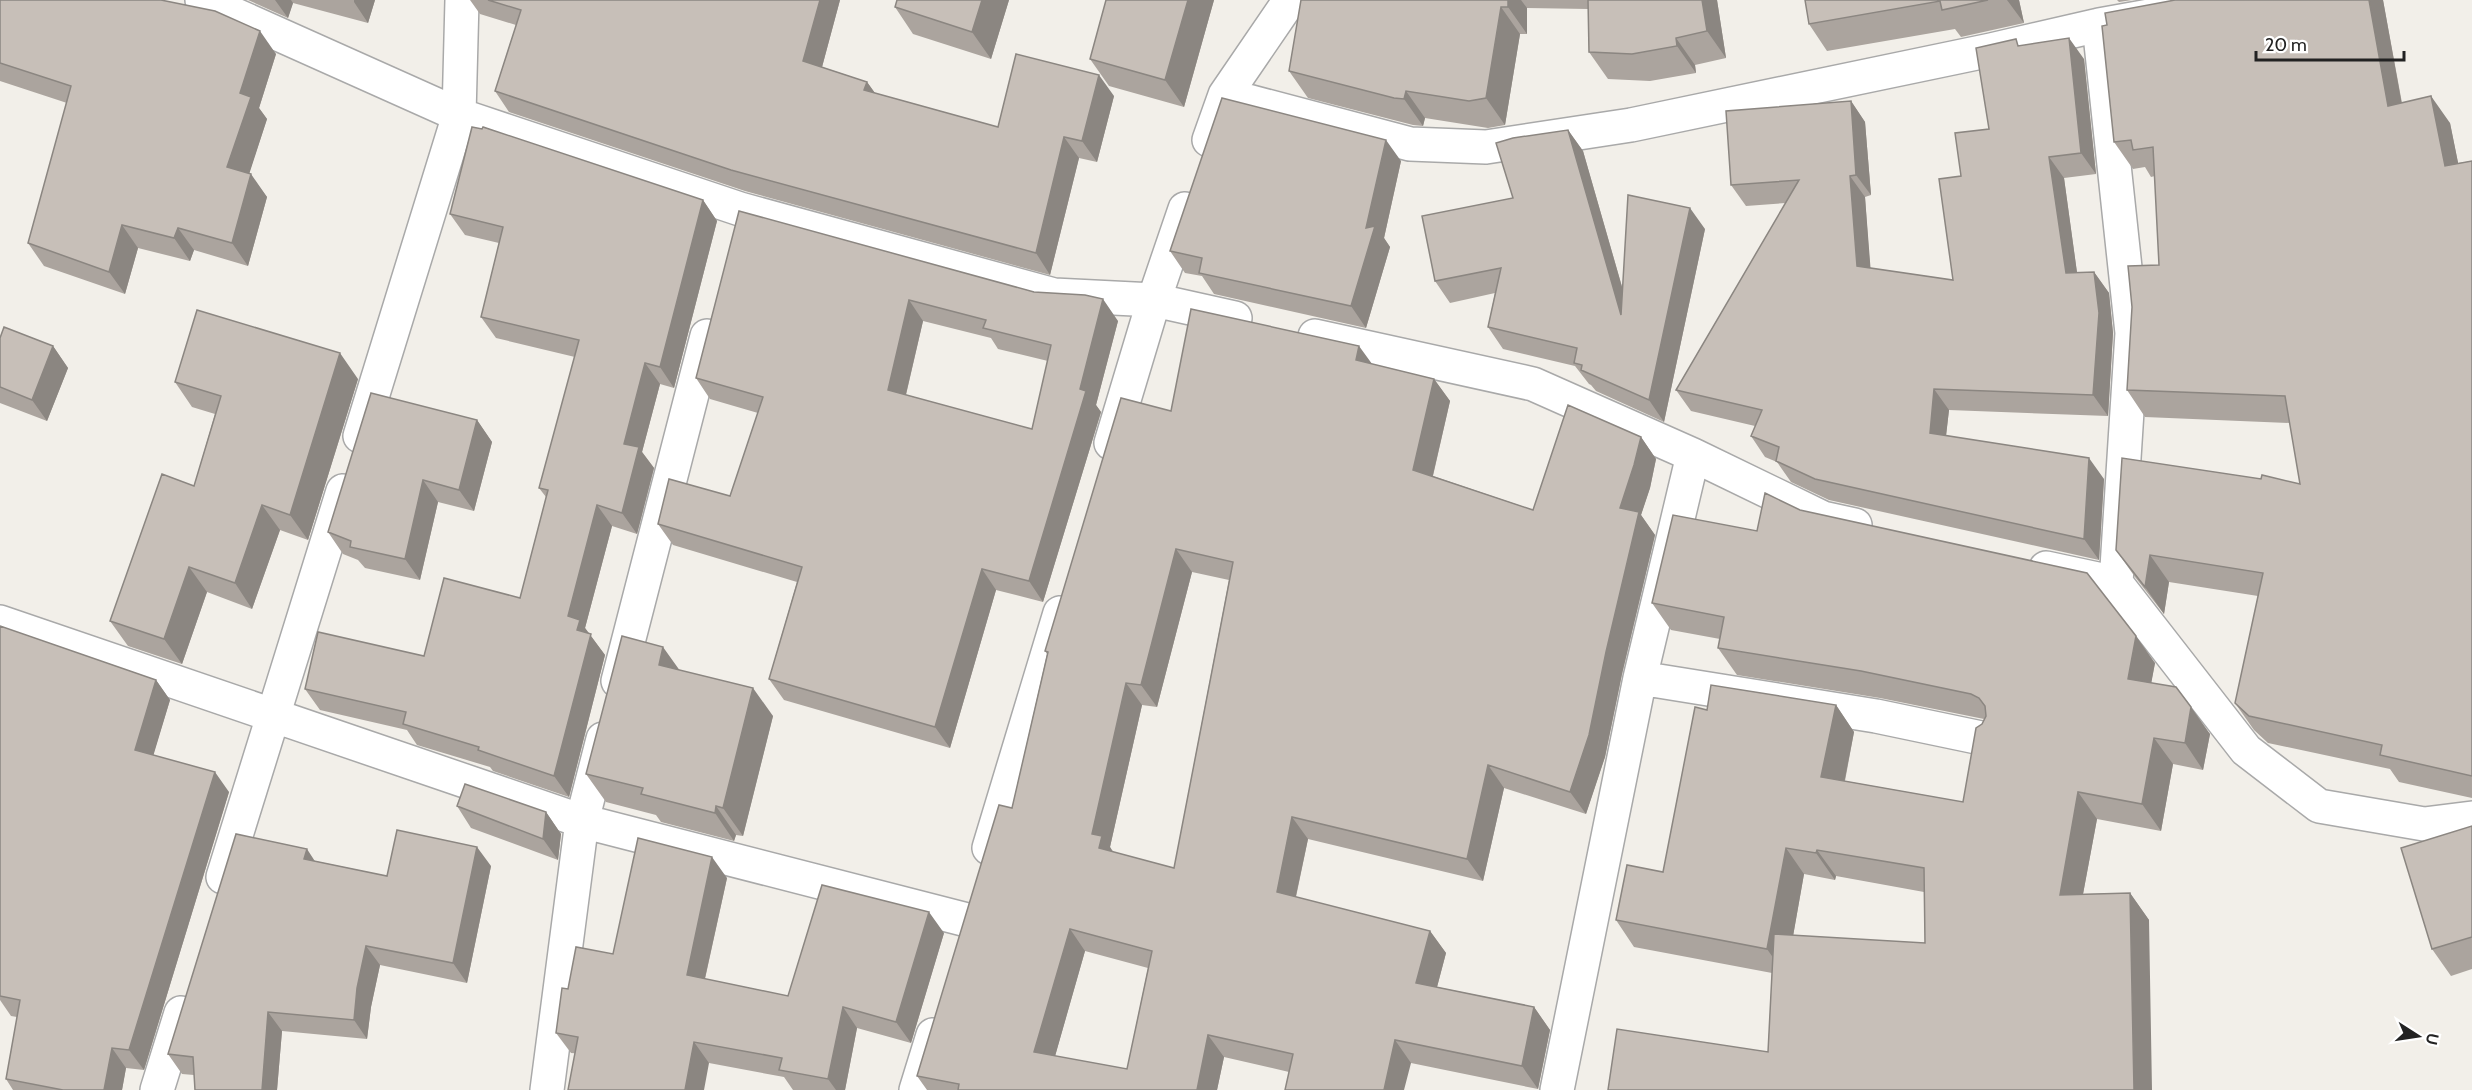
<svg xmlns="http://www.w3.org/2000/svg" width="2472" height="1090" font-family="Cabin,sans-serif">
<style>
.lines{fill:none;stroke-linecap:round;stroke-linejoin:round}
.street-casing{stroke:#a9a9a9;stroke-width:36}
.street{stroke:#fff;stroke-width:33}
.wall{fill:#aba49e;fill-rule:evenodd}
.shaded-wall{fill:#8b8681}
.building{fill:#c7bfb8;stroke:#8b8681;stroke-width:1.5;fill-rule:evenodd}
</style>
<rect width="100%" height="100%" fill="#f2efe9"/>
<g class="lines">
<g class="street-casing">
<path id="street" d="M 202,0 L 459,115 L 740,209 L 1054,295 L 1154,300 L 1235,318
M 2099,25 L 2132,333 L 2116,583
M 1225,95 L 1290,0
M 1209,140 L 1225,95 L 1410,144 L 1486,147 L 1631,125 L 1991,50 L 2099,25 L 2238,0
M 1315,336 L 1533,384 L 1693,455 L 1823,518 L 1855,525
M 360,436 L 459,115 L 462,0
M 1111,443 L 1154,300 L 1185,209
M 2046,568 L 2116,583 L 2246,750 L 2319,806 L 2424,824 L 2472,818
M 0,622 L 582,821 L 967,920
M 1640,678 L 1876,716 L 1986,739
M 618,681 L 707,336
M 989,848 L 1060,613
M 223,877 L 343,491
M 157,1090 L 181,1013
M 547,1090 L 582,821 L 603,739
M 916,1090 L 933,1035
M 1557,1090 L 1640,678 L 1693,455"/>
</g>
<use href="#street" class="street"/>
</g>
<path class="wall" d="M 0,0 L 164,1 L 276,54 L 259,108 L 267,119 L 249,173 L 267,197 L 248,266 L 194,250 L 190,261 L 138,248 L 125,294 L 44,266 L 28,243 L 67,103 L 0,81 Z
M 248,0 L 375,0 L 368,23 L 293,3 L 288,18 Z
M 470,0 L 840,0 L 822,67 L 867,82 L 875,93 L 998,127 L 1114,96 L 1097,162 L 1079,158 L 1050,275 L 745,191 L 509,112 L 495,91 L 516,25 L 480,14 Z
M 1009,0 L 991,59 L 913,34 L 895,7 Z
M 1106,0 L 1214,0 L 1184,107 L 1109,86 L 1090,59 Z
M 1301,0 L 1717,0 L 1726,58 L 1695,65 L 1696,73 L 1650,81 L 1608,79 L 1589,52 L 1588,9 L 1527,8 L 1527,34 L 1520,34 L 1505,125 L 1488,128 L 1425,118 L 1423,126 L 1413,125 L 1308,98 L 1289,71 Z
M 1805,0 L 2019,0 L 2024,23 L 1961,37 L 1955,29 L 1827,51 L 1809,24 Z
M 2117,0 L 2132,0 L 2119,2 Z
M 2175,0 L 2383,0 L 2402,103 L 2450,123 L 2458,163 L 2472,161 L 2472,798 L 2399,782 L 2390,769 L 2268,743 L 2254,730 L 2235,703 L 2258,596 L 2169,582 L 2164,614 L 2135,577 L 2116,550 L 2261,479 L 2300,484 L 2290,423 L 2145,417 L 2127,390 L 2159,265 L 2155,176 L 2151,177 L 2145,167 L 2133,169 L 2114,142 L 2107,25 Z
M 2021,45 L 2084,59 L 2096,174 L 2064,178 L 2077,273 L 2094,272 L 2109,293 L 2113,333 L 2108,416 L 1949,410 L 1946,435 L 2104,479 L 2099,560 L 1829,500 L 1791,482 L 1777,462 L 1765,457 L 1751,436 L 1755,426 L 1691,411 L 1676,390 L 1786,203 L 1746,206 L 1731,185 L 1851,101 L 1865,122 L 1871,195 L 1865,197 L 1870,268 L 1953,280 L 1989,129 Z
M 1568,130 L 1583,151 L 1623,290 L 1705,229 L 1664,422 L 1596,391 L 1591,385 L 1589,384 L 1575,366 L 1503,349 L 1488,327 L 1495,293 L 1450,303 L 1435,281 L 1513,198 Z
M 1401,161 L 1384,238 L 1390,247 L 1366,328 L 1214,294 L 1202,276 L 1185,273 L 1170,251 Z
M 703,200 L 717,221 L 674,388 L 660,384 L 642,452 L 654,468 L 637,534 L 612,526 L 585,628 L 605,655 L 569,797 L 493,771 L 490,767 L 417,745 L 407,730 L 320,710 L 305,689 L 424,656 L 520,598 L 546,497 L 539,488 L 575,357 L 496,338 L 481,317 L 499,243 L 465,235 L 450,214 Z
M 739,211 L 1118,321 L 1096,405 L 1101,412 L 1043,602 L 996,590 L 950,748 L 784,700 L 769,679 L 797,582 L 673,545 L 658,524 L 730,496 L 758,413 L 710,399 L 696,378 ZM 923,321 L 991,338 L 998,349 L 1048,361 L 1032,429 L 906,395 Z
M 0,338 L 53,346 L 68,368 L 47,421 L 0,403 Z
M 1372,364 L 1434,379 L 1450,401 L 1433,476 L 1533,510 L 1641,437 L 1656,459 L 1650,488 L 1641,515 L 1655,535 L 1622,674 L 1605,757 L 1586,814 L 1504,788 L 1483,881 L 1308,839 L 1296,897 L 1430,931 L 1446,953 L 1437,987 L 1534,1007 L 1550,1030 L 1538,1089 L 1411,1063 L 1289,1072 L 1224,1057 L 1217,1090 L 927,1090 L 917,1076 L 1012,808 L 1047,654 L 1045,651 L 1171,411 ZM 1192,572 L 1229,580 L 1174,868 L 1112,852 L 1110,847 L 1142,705 L 1157,707 ZM 1085,951 L 1148,968 L 1127,1069 L 1055,1056 Z
M 358,379 L 308,540 L 280,530 L 252,609 L 207,592 L 182,664 L 128,646 L 110,621 L 194,486 L 215,414 L 192,407 L 175,382 Z
M 477,420 L 492,442 L 474,511 L 438,502 L 420,580 L 365,568 L 358,560 L 343,554 L 328,532 Z
M 1800,510 L 2155,663 L 2151,683 L 2210,734 L 2203,770 L 2173,764 L 2161,831 L 2097,819 L 2083,894 L 2130,893 L 2149,920 L 1768,1052 L 1772,973 L 1634,947 L 1616,920 L 1663,872 L 1707,710 L 1836,705 L 1854,732 L 1845,781 L 1963,802 L 1982,724 L 1984,719 L 1880,698 L 1737,675 L 1718,648 L 1720,639 L 1671,630 L 1652,603 L 1757,531 ZM 1804,874 L 1835,880 L 1836,876 L 1924,892 L 1925,943 L 1793,936 Z
M 0,626 L 156,680 L 170,700 L 153,755 L 229,792 L 144,1070 L 126,1068 L 122,1090 L 13,1090 L 6,1079 L 17,1017 L 11,1016 L 0,1000 Z
M 679,670 L 773,716 L 743,836 L 736,835 L 734,841 L 661,822 L 656,815 L 606,802 L 586,774 Z
M 457,806 L 546,812 L 561,834 L 558,860 L 471,828 Z
M 2472,826 L 2472,969 L 2451,976 L 2432,949 Z
M 315,861 L 387,876 L 491,866 L 467,983 L 380,965 L 371,1007 L 367,1039 L 282,1031 L 277,1090 L 195,1090 L 194,1075 L 182,1074 L 168,1054 Z
M 727,878 L 705,979 L 788,996 L 944,933 L 911,1043 L 857,1028 L 845,1090 L 793,1090 L 784,1077 L 709,1063 L 571,1053 L 556,1033 L 568,989 L 613,954 Z"/>
<path class="shaded-wall" d="M 275,0 L 291,0 L 293,3 L 288,18 Z
M 354,0 L 375,0 L 368,23 L 354,2 Z
M 820,0 L 840,0 L 818,82 L 803,61 Z
M 982,0 L 1009,0 L 991,59 L 972,32 Z
M 1188,0 L 1214,0 L 1184,107 L 1165,80 Z
M 1508,0 L 1521,0 L 1527,8 L 1527,34 L 1508,7 Z
M 1702,0 L 1717,0 L 1726,58 L 1707,31 Z
M 2007,0 L 2019,0 L 2024,23 Z
M 2369,0 L 2383,0 L 2407,133 L 2388,106 Z
M 1501,7 L 1520,34 L 1505,125 L 1486,98 Z
M 260,31 L 276,54 L 259,108 L 267,119 L 244,190 L 227,167 L 240,93 Z
M 1676,38 L 1695,65 L 1696,73 L 1677,46 Z
M 2069,38 L 2084,59 L 2096,174 L 2081,153 Z
M 1099,75 L 1114,96 L 1097,162 L 1082,141 Z
M 867,82 L 882,103 L 864,90 Z
M 1406,91 L 1425,118 L 1423,126 L 1404,99 Z
M 2431,96 L 2450,123 L 2464,192 L 2445,166 Z
M 1851,101 L 1865,122 L 1871,195 L 1856,175 Z
M 1568,130 L 1583,151 L 1636,336 L 1621,315 Z
M 1064,137 L 1079,158 L 1050,275 L 1036,253 Z
M 1386,140 L 1401,161 L 1384,238 L 1390,247 L 1366,328 L 1351,306 L 1366,228 Z
M 2049,157 L 2064,178 L 2080,294 L 2066,273 Z
M 251,174 L 267,197 L 248,266 L 232,243 Z
M 1850,176 L 1865,197 L 1872,287 L 1857,266 Z
M 703,200 L 717,221 L 674,388 L 660,367 Z
M 1690,208 L 1705,229 L 1664,422 L 1649,400 Z
M 122,225 L 138,248 L 125,294 L 109,272 Z
M 178,228 L 194,250 L 190,261 L 174,238 Z
M 2094,272 L 2109,293 L 2113,333 L 2108,416 L 2093,395 Z
M 1103,299 L 1118,321 L 1096,405 L 1101,412 L 1043,602 L 1029,581 Z
M 909,300 L 923,321 L 902,411 L 888,390 Z
M 53,346 L 68,368 L 47,421 L 32,400 Z
M 1359,346 L 1375,368 L 1356,360 Z
M 340,353 L 358,379 L 308,540 L 290,515 Z
M 645,363 L 660,384 L 642,452 L 654,468 L 637,534 L 622,513 L 624,444 Z
M 1434,379 L 1450,401 L 1429,492 L 1413,470 Z
M 1934,389 L 1949,410 L 1944,454 L 1930,433 Z
M 477,420 L 492,442 L 474,511 L 459,490 Z
M 1641,437 L 1656,459 L 1650,488 L 1641,515 L 1655,535 L 1622,674 L 1605,757 L 1586,814 L 1570,792 L 1620,508 Z
M 2089,458 L 2104,479 L 2099,560 L 2084,539 Z
M 423,480 L 438,502 L 420,580 L 405,559 Z
M 262,505 L 280,530 L 252,609 L 235,583 Z
M 597,505 L 612,526 L 585,628 L 605,655 L 569,797 L 554,776 L 568,616 Z
M 1176,549 L 1192,572 L 1157,707 L 1141,685 Z
M 2150,555 L 2169,582 L 2164,614 L 2145,587 Z
M 189,567 L 207,592 L 182,664 L 164,639 Z
M 982,569 L 996,590 L 950,748 L 935,727 Z
M 2136,636 L 2155,663 L 2147,706 L 2128,679 Z
M 663,647 L 683,675 L 659,665 Z
M 156,680 L 170,700 L 149,770 L 135,750 Z
M 1126,683 L 1142,705 L 1110,847 L 1118,859 L 1099,848 L 1092,834 Z
M 753,688 L 773,716 L 743,836 L 723,808 Z
M 1836,705 L 1854,732 L 1840,804 L 1821,777 Z
M 2191,707 L 2210,734 L 2203,770 L 2185,743 Z
M 2154,738 L 2173,764 L 2161,831 L 2142,804 Z
M 1488,765 L 1504,788 L 1483,881 L 1467,859 Z
M 215,772 L 229,792 L 144,1070 L 129,1050 Z
M 2078,792 L 2097,819 L 2078,921 L 2060,895 Z
M 716,806 L 736,835 L 734,841 L 715,813 Z
M 546,812 L 561,834 L 558,860 L 543,839 Z
M 1292,817 L 1308,839 L 1292,914 L 1277,892 Z
M 477,847 L 491,866 L 467,983 L 453,963 Z
M 1786,848 L 1804,874 L 1786,976 L 1767,949 Z
M 307,849 L 320,869 L 304,859 Z
M 1817,850 L 1836,876 L 1835,880 L 1816,853 Z
M 712,857 L 727,878 L 701,996 L 687,975 Z
M 2130,893 L 2149,920 L 2152,1090 L 2134,1090 Z
M 929,912 L 944,933 L 911,1043 L 896,1022 Z
M 1070,929 L 1085,951 L 1050,1074 L 1034,1052 Z
M 1430,931 L 1446,953 L 1432,1006 L 1416,983 Z
M 366,946 L 380,965 L 371,1007 L 367,1039 L 354,1020 L 357,988 Z
M 843,1007 L 857,1028 L 845,1090 L 836,1090 L 828,1079 Z
M 1534,1007 L 1550,1030 L 1538,1089 L 1522,1066 Z
M 268,1012 L 282,1031 L 277,1090 L 262,1090 Z
M 1208,1035 L 1224,1057 L 1217,1090 L 1197,1090 Z
M 1395,1040 L 1411,1063 L 1404,1090 L 1384,1090 Z
M 694,1042 L 709,1063 L 704,1090 L 685,1090 Z
M 112,1048 L 126,1068 L 122,1090 L 104,1090 Z"/>
<path class="building" d="M 0,0 L 161,0 L 215,11 L 260,31 L 240,93 L 251,97 L 227,167 L 251,174 L 232,243 L 178,228 L 174,238 L 122,225 L 109,272 L 28,243 L 71,86 L 0,63 Z
M 488,0 L 820,0 L 803,61 L 867,82 L 864,90 L 998,127 L 1016,54 L 1099,75 L 1082,141 L 1064,137 L 1036,253 L 731,170 L 495,91 L 521,10 Z
M 897,0 L 982,0 L 972,32 L 895,7 Z
M 1106,0 L 1188,0 L 1165,80 L 1090,59 Z
M 1301,0 L 1508,0 L 1508,7 L 1501,7 L 1486,98 L 1469,101 L 1406,91 L 1404,99 L 1394,98 L 1289,71 Z
M 1588,0 L 1702,0 L 1707,31 L 1676,38 L 1677,46 L 1632,54 L 1589,52 Z
M 1805,0 L 1988,0 L 1942,10 L 1940,1 L 1809,24 Z
M 2175,0 L 2369,0 L 2388,106 L 2431,96 L 2445,166 L 2472,161 L 2472,776 L 2380,755 L 2382,745 L 2249,716 L 2235,703 L 2263,573 L 2150,555 L 2145,587 L 2116,550 L 2122,458 L 2261,479 L 2262,475 L 2300,484 L 2285,396 L 2127,390 L 2132,307 L 2128,266 L 2159,265 L 2153,147 L 2133,150 L 2131,140 L 2114,142 L 2102,26 L 2107,25 L 2105,13 Z
M 2069,38 L 2081,153 L 2049,157 L 2066,273 L 2094,272 L 2099,313 L 2093,395 L 1934,389 L 1930,433 L 2089,458 L 2084,539 L 1815,479 L 1776,461 L 1779,447 L 1751,436 L 1762,410 L 1676,390 L 1799,180 L 1731,185 L 1726,111 L 1851,101 L 1856,175 L 1850,176 L 1857,266 L 1953,280 L 1939,179 L 1961,176 L 1955,133 L 1989,129 L 1976,48 L 2016,39 L 2018,46 Z
M 1222,98 L 1386,140 L 1366,228 L 1375,226 L 1351,306 L 1199,273 L 1202,258 L 1170,251 Z
M 472,127 L 482,129 L 483,127 L 703,200 L 660,367 L 645,363 L 624,444 L 639,447 L 622,513 L 597,505 L 568,616 L 580,620 L 577,630 L 591,634 L 554,776 L 478,750 L 479,747 L 403,724 L 406,712 L 305,689 L 318,632 L 424,656 L 444,578 L 520,598 L 548,490 L 539,488 L 579,340 L 481,317 L 503,227 L 450,214 Z
M 1568,130 L 1621,315 L 1628,195 L 1690,208 L 1649,400 L 1581,370 L 1582,365 L 1574,363 L 1577,348 L 1488,327 L 1501,268 L 1435,281 L 1422,216 L 1513,198 L 1496,143 L 1513,138 Z
M 739,211 L 1034,292 L 1085,295 L 1103,299 L 1080,389 L 1086,391 L 1029,581 L 982,569 L 935,727 L 769,679 L 802,567 L 658,524 L 669,479 L 730,496 L 763,397 L 696,378 ZM 909,300 L 986,320 L 983,328 L 1051,345 L 1032,429 L 888,390 Z
M 1191,309 L 1359,346 L 1356,360 L 1434,379 L 1413,470 L 1533,510 L 1568,405 L 1641,437 L 1634,465 L 1620,508 L 1639,512 L 1606,652 L 1589,735 L 1570,792 L 1488,765 L 1467,859 L 1292,817 L 1277,892 L 1430,931 L 1416,983 L 1534,1007 L 1522,1066 L 1395,1040 L 1384,1090 L 1285,1090 L 1293,1054 L 1208,1035 L 1197,1090 L 958,1090 L 959,1084 L 917,1076 L 999,805 L 1012,808 L 1048,652 L 1045,651 L 1121,398 L 1171,411 ZM 1176,549 L 1233,562 L 1174,868 L 1099,848 L 1102,836 L 1092,834 L 1126,683 L 1141,685 ZM 1070,929 L 1152,951 L 1127,1069 L 1034,1052 Z
M 197,310 L 340,353 L 290,515 L 262,505 L 235,583 L 189,567 L 164,639 L 110,621 L 162,474 L 194,486 L 221,396 L 175,382 Z
M 4,327 L 53,346 L 32,400 L 0,387 L 0,338 Z
M 371,393 L 477,420 L 459,490 L 423,480 L 405,559 L 350,547 L 351,541 L 328,532 Z
M 1765,493 L 1800,510 L 2087,573 L 2136,636 L 2128,679 L 2176,687 L 2191,707 L 2185,743 L 2154,738 L 2142,804 L 2078,792 L 2060,895 L 2130,893 L 2134,1090 L 1608,1090 L 1617,1029 L 1768,1052 L 1774,934 L 1925,943 L 1924,868 L 1817,850 L 1816,853 L 1786,848 L 1767,949 L 1616,920 L 1627,865 L 1663,872 L 1695,707 L 1707,710 L 1711,685 L 1836,705 L 1821,777 L 1963,802 L 1976,728 L 1982,724 L 1986,716 L 1985,706 L 1979,698 L 1971,694 L 1861,671 L 1718,648 L 1724,617 L 1652,603 L 1673,515 L 1757,531 Z
M 0,626 L 156,680 L 135,750 L 215,772 L 129,1050 L 112,1048 L 104,1090 L 63,1090 L 6,1079 L 20,1000 L 0,996 Z
M 622,636 L 663,647 L 659,665 L 753,688 L 723,808 L 716,806 L 715,813 L 641,794 L 643,788 L 586,774 Z
M 465,784 L 546,812 L 543,839 L 457,806 Z
M 2472,826 L 2472,937 L 2432,949 L 2401,848 Z
M 397,830 L 477,847 L 453,963 L 366,946 L 357,988 L 354,1020 L 268,1012 L 262,1090 L 195,1090 L 193,1057 L 168,1054 L 236,834 L 307,849 L 304,859 L 387,876 Z
M 638,838 L 712,857 L 687,975 L 788,996 L 822,885 L 929,912 L 896,1022 L 843,1007 L 828,1079 L 779,1070 L 782,1058 L 694,1042 L 685,1090 L 568,1090 L 578,1037 L 556,1033 L 562,988 L 568,989 L 576,947 L 613,954 Z"/>
<g transform="translate(2418 1036) rotate(102)" stroke="#ffffff" stroke-width="4.5" paint-order="stroke">
<path d="M0-4.5L10 22L0 15L-10 22Z" fill="#222222"/>
<text y="-9" font-size="16" font-weight="bold" text-anchor="middle" fill="#222222">U</text>
</g>
<path d="M2256 51v9h148v-9" fill="none" stroke="#222222" stroke-width="3"/>
<text x="2265" y="51" font-size="18" fill="#222222" stroke="#ffffff" stroke-width="4.5" paint-order="stroke">20 m</text>
</svg>
